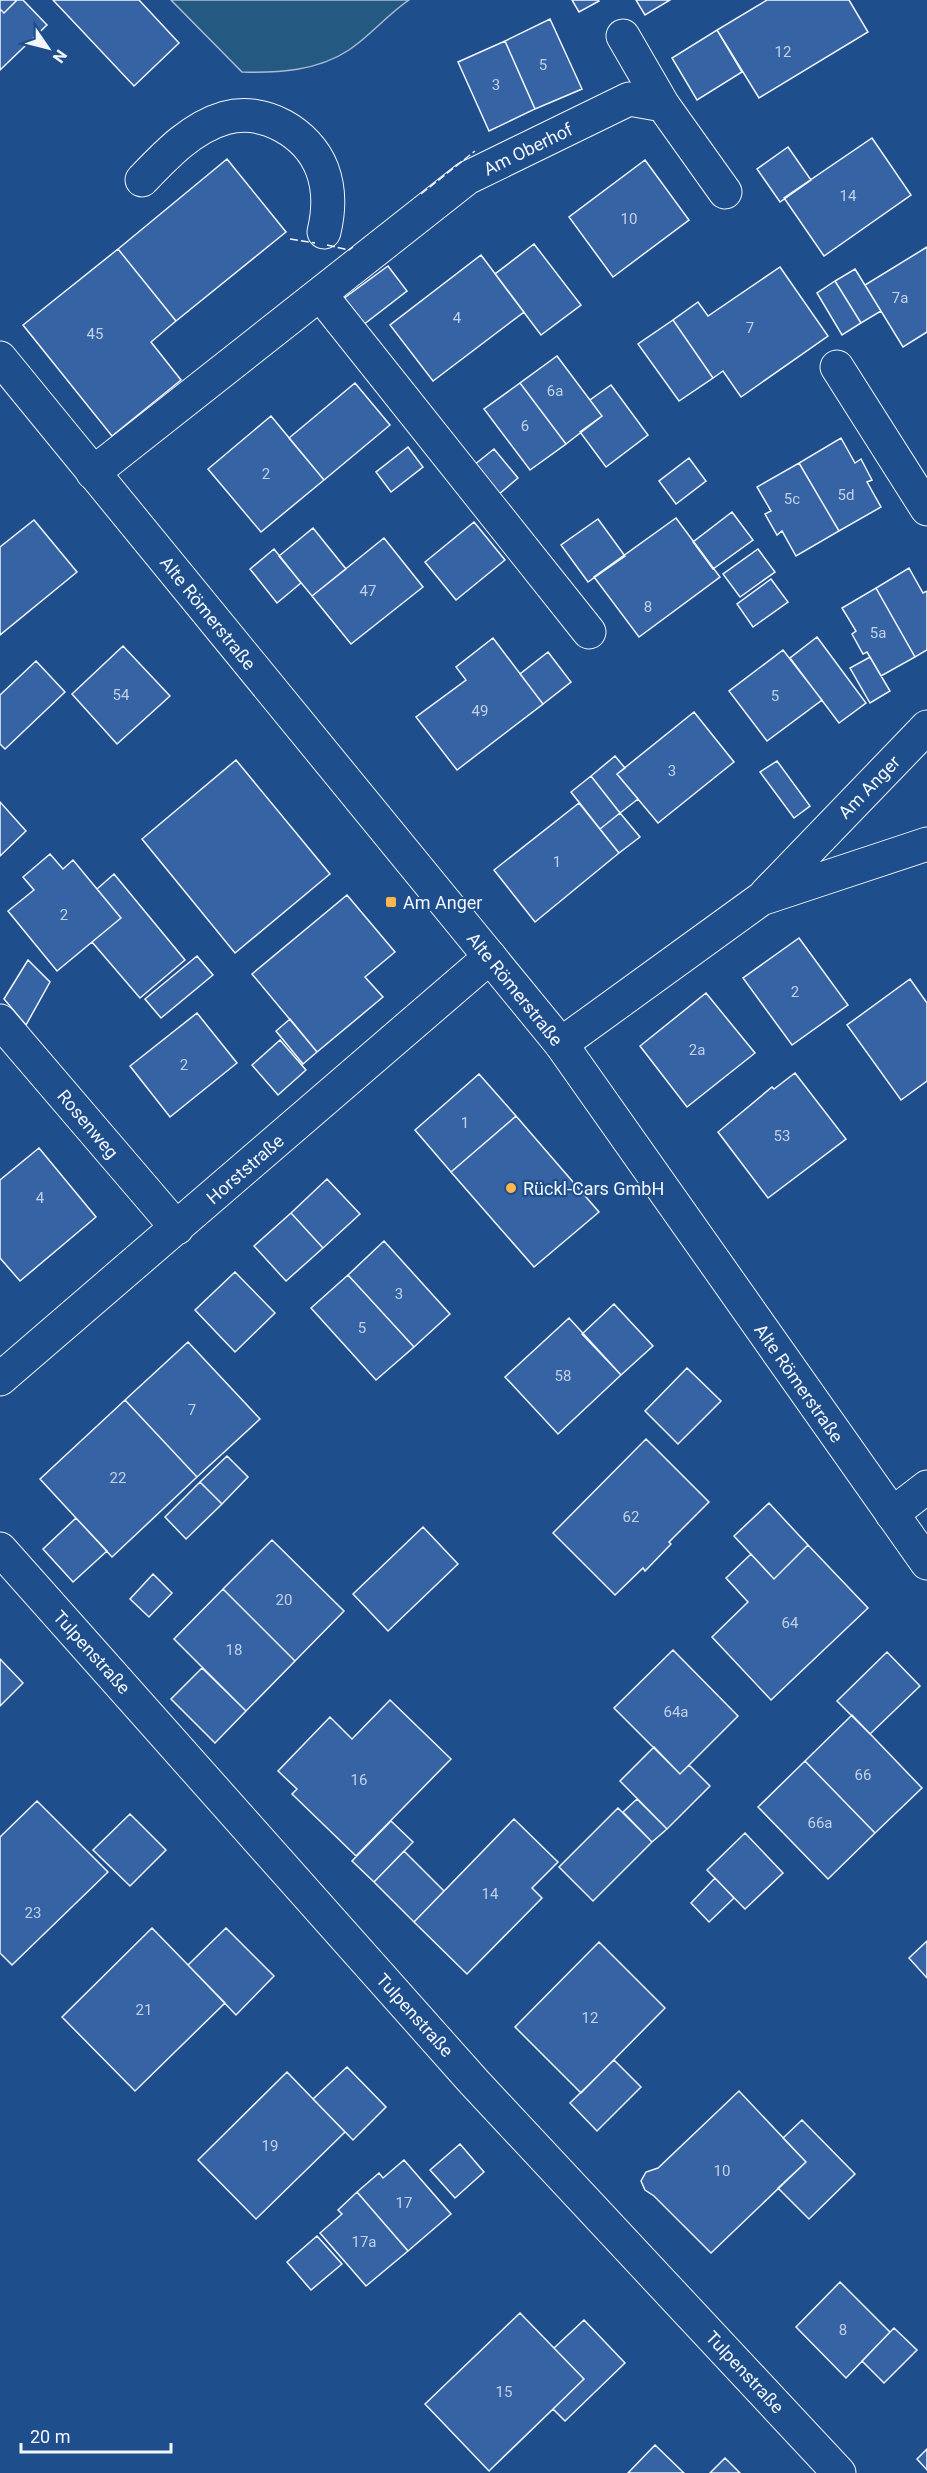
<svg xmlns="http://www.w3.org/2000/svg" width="927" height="2473" font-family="Roboto,sans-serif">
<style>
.green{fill:#245a82;stroke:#a8bbd7;stroke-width:1.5}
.building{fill:#3563a3;stroke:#f2f6ff;stroke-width:1.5}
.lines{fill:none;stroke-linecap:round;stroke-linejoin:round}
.minor-casing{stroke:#f2f6ff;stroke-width:35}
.major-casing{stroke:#f2f6ff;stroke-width:35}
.minor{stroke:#1f4e8c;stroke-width:33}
.major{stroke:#1f4e8c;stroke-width:33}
.fence{stroke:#f2f6ff;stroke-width:1.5;stroke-dasharray:8 3;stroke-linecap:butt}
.poi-dot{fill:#ffb74d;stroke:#1f4e8c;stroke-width:2}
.labels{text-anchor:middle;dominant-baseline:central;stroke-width:4.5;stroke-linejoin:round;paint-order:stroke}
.number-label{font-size:15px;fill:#c3d1e8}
.street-label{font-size:18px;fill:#f2f6ff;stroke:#1f4e8c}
.poi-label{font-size:18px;fill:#f2f6ff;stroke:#1f4e8c;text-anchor:start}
</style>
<rect width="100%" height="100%" fill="#1f4e8c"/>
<path class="green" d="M 171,0 L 409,0 C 387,15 370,36 349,50 C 317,71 279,73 242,72 Z"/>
<path class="building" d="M 0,0 L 17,0 L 4,13 L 0,9 Z
M 17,0 L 23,0 L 47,25 L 0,70 L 0,9 L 4,13 Z
M 53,0 L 139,0 L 179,43 L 134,86 Z
M 572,0 L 598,0 L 599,1 L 579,12 Z
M 636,0 L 670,0 L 645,15 Z
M 767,0 L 849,0 L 868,32 L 759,98 L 717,30 Z
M 550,19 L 582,89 L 535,109 L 505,41 Z
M 717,30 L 742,72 L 697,100 L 672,58 Z
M 505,41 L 535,109 L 489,131 L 458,62 Z
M 872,138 L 911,195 L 824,256 L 784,198 Z
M 788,147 L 811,180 L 780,202 L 757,169 Z
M 227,159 L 286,232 L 176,321 L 118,249 Z
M 645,160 L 689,220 L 613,277 L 569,217 Z
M 534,244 L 581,305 L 541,335 L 495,274 Z
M 927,247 L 927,332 L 903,347 L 865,285 Z
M 118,249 L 176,321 L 151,342 L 181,380 L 112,436 L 23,325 Z
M 481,255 L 524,312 L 433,381 L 390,325 Z
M 388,266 L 407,291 L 363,325 L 343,299 Z
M 780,267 L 828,336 L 741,397 L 723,371 L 713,378 L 673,320 L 698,302 L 708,316 Z
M 855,269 L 881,311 L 861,323 L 835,281 Z
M 835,281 L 861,323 L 842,335 L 817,293 Z
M 673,320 L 713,378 L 679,401 L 638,344 Z
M 557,356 L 602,416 L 566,444 L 520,383 Z
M 355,383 L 390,425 L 324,480 L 289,438 Z
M 520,383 L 566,444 L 530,470 L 484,409 Z
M 611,385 L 648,435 L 606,467 L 580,432 L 602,416 L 590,400 Z
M 271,416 L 324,480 L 261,532 L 208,469 Z
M 841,438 L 855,463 L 861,459 L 872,480 L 867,482 L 881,507 L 839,531 L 799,463 Z
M 408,447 L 423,467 L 391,492 L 376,472 Z
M 494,449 L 518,478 L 498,495 L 474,465 Z
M 689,458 L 706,481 L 676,504 L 659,481 Z
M 799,463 L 839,531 L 796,556 L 782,531 L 777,535 L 765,514 L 771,511 L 757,487 Z
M 732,512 L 753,540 L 713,569 L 693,542 Z
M 676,518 L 720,577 L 639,637 L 594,577 Z
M 598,519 L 625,556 L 588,582 L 561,545 Z
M 34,520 L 77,572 L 0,635 L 0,547 Z
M 474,522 L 505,560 L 456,600 L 425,562 Z
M 313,528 L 346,569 L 312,596 L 279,556 Z
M 384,538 L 423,587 L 351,644 L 312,596 Z
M 274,549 L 301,583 L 277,603 L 250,569 Z
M 758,549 L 775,572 L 740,597 L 723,574 Z
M 909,568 L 923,593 L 927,591 L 927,650 L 915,657 L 876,588 Z
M 771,579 L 788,602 L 753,627 L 737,604 Z
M 876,588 L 915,657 L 881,676 L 867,652 L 863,654 L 852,634 L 856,631 L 842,608 Z
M 817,637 L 866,703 L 839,723 L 790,658 Z
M 493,638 L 543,704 L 457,770 L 416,717 L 466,680 L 456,667 Z
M 123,646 L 170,696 L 117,744 L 72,694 Z
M 783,650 L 822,700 L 767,741 L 729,691 Z
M 548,652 L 571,682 L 543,704 L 520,674 Z
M 870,657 L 890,691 L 870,703 L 850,668 Z
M 36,661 L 65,692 L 5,749 L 0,744 L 0,695 Z
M 694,712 L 734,762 L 658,823 L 617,774 Z
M 615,756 L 625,768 L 617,774 L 638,799 L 620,813 L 591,776 Z
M 236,760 L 330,874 L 235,953 L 142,839 Z
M 777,761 L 810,806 L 794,818 L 760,772 Z
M 591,776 L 620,813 L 600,829 L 571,792 Z
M 0,802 L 26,831 L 0,856 Z
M 579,803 L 619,853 L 535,922 L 494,870 Z
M 620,813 L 640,837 L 619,853 L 600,829 Z
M 50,854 L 63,869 L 73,860 L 121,918 L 57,971 L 8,911 L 34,890 L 23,877 Z
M 114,874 L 185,960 L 140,998 L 92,942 L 121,918 L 97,889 Z
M 347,895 L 395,952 L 365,977 L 383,997 L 317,1052 L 252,974 Z
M 799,938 L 848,1005 L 792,1045 L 743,978 Z
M 197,956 L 213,975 L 161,1018 L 145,999 Z
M 28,960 L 50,982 L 26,1025 L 4,999 Z
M 910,979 L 927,1003 L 927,1081 L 901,1100 L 847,1025 Z
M 706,993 L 755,1053 L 687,1107 L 640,1046 Z
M 197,1013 L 237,1063 L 170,1117 L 130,1066 Z
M 290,1019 L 317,1052 L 303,1064 L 276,1031 Z
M 280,1040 L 306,1070 L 278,1095 L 252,1065 Z
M 795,1073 L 846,1139 L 768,1198 L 718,1132 L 772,1087 L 774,1089 Z
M 479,1074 L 516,1116 L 451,1172 L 415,1130 Z
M 516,1116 L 599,1212 L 534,1267 L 451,1172 Z
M 39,1148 L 96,1217 L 20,1281 L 0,1258 L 0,1180 Z
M 327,1179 L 360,1214 L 323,1248 L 291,1213 Z
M 291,1213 L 323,1248 L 286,1281 L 254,1246 Z
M 384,1241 L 450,1314 L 414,1347 L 348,1275 Z
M 235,1272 L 275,1313 L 235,1352 L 195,1310 Z
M 348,1275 L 414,1347 L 376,1380 L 311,1308 Z
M 614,1304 L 653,1346 L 621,1375 L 582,1334 Z
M 569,1318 L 621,1375 L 558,1434 L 505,1377 Z
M 188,1342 L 260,1419 L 197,1477 L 125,1400 Z
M 687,1368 L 721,1401 L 678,1444 L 645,1411 Z
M 125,1400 L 197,1477 L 112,1557 L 40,1479 Z
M 646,1439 L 709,1502 L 669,1542 L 671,1544 L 645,1571 L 643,1568 L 615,1595 L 553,1533 Z
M 227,1456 L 248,1477 L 222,1504 L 200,1482 Z
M 200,1482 L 222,1504 L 186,1539 L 165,1517 Z
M 769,1503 L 808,1545 L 774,1579 L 734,1536 Z
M 76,1518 L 107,1551 L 73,1582 L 43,1549 Z
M 423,1527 L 458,1564 L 388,1631 L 353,1594 Z
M 272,1540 L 344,1611 L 295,1661 L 223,1589 Z
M 808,1545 L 868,1608 L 771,1700 L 712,1637 L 748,1602 L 726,1578 L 751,1554 L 774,1579 Z
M 153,1574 L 172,1593 L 149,1617 L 130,1599 Z
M 223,1589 L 295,1661 L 246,1711 L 174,1639 Z
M 673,1650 L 738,1716 L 680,1774 L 614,1708 Z
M 887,1652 L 920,1686 L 870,1734 L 837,1701 Z
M 0,1659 L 23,1683 L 0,1706 Z
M 202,1668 L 246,1711 L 215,1743 L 171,1699 Z
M 390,1700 L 451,1759 L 356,1856 L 292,1794 L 297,1789 L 278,1771 L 330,1717 L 352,1739 Z
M 852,1715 L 922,1788 L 875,1833 L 805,1761 Z
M 654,1747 L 680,1774 L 689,1765 L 710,1786 L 667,1829 L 620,1781 Z
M 805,1761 L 875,1833 L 828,1879 L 758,1807 Z
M 637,1799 L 667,1829 L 652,1842 L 623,1812 Z
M 37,1801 L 108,1872 L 12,1965 L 0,1953 L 0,1837 Z
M 618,1808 L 652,1842 L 593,1901 L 559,1867 Z
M 130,1814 L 166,1850 L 130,1886 L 93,1850 Z
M 514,1819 L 558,1862 L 532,1888 L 542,1898 L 467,1974 L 414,1922 Z
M 391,1821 L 413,1842 L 374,1882 L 352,1861 Z
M 745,1833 L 783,1873 L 745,1909 L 707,1870 Z
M 404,1851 L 444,1891 L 414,1922 L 374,1882 Z
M 715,1878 L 734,1898 L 709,1922 L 691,1903 Z
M 152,1928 L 225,2003 L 135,2091 L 62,2017 Z
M 226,1928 L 274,1976 L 236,2015 L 188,1965 Z
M 927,1941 L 927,1978 L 909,1958 Z
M 599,1942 L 665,2008 L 581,2093 L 515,2027 Z
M 614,2060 L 641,2087 L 597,2131 L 570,2103 Z
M 347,2067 L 386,2107 L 353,2140 L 313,2099 Z
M 287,2072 L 345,2132 L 256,2219 L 198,2160 Z
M 739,2091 L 806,2162 L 711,2253 L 654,2196 L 645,2190 L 641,2181 L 646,2172 L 658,2168 Z
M 802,2120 L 855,2174 L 809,2219 L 778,2188 L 806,2162 L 783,2138 Z
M 460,2144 L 484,2172 L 455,2198 L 430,2170 Z
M 404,2160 L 451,2214 L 408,2251 L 357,2192 L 379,2173 L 383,2178 Z
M 357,2192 L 408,2251 L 366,2286 L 320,2233 L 342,2214 L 338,2210 Z
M 317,2236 L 342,2264 L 311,2290 L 287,2262 Z
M 840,2282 L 890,2332 L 846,2378 L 796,2327 Z
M 520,2313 L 584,2379 L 489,2471 L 425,2404 Z
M 584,2320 L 625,2363 L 565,2421 L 553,2409 L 584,2379 L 554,2348 Z
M 894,2328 L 917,2350 L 884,2383 L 862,2361 Z
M 655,2445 L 684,2473 L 628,2473 Z
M 927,2449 L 927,2470 L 917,2459 Z
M 725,2458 L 740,2473 L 710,2473 Z"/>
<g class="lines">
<g class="minor-casing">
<path id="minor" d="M 623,36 L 663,105
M 142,180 C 166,155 191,128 225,118 C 264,107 308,133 322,169 C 330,190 329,211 324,232
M 320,294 L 589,632
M 837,367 L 927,509
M 93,473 L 467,178 L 629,99 L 663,105 L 725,192
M 766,894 L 927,727
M 0,1021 L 177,1228
M 561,1044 L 761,899 L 927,844
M 0,1379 L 490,957
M 892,1514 L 927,1487
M 0,1549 L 474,2082 L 839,2473"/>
</g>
<g class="major-casing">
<path id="major" d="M 0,358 L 561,1044 L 927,1563"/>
</g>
<use href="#minor" class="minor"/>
<use href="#major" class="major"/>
<path class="fence" d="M 421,194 L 475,151
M 290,239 L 315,243
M 327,245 L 349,250 L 353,247"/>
</g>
<g class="poi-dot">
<rect x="385" y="896" width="12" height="12" rx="3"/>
<circle cx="511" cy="1188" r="6"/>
</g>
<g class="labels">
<g class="number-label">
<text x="783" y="52">12</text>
<text x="543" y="65">5</text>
<text x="496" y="85">3</text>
<text x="848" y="196">14</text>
<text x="629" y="219">10</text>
<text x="900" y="298">7a</text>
<text x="457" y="318">4</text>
<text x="750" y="328">7</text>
<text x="95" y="334">45</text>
<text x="555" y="391">6a</text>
<text x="525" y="426">6</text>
<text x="266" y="474">2</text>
<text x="846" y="495">5d</text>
<text x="792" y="499">5c</text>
<text x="368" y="591">47</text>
<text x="648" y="607">8</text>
<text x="878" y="633">5a</text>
<text x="121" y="695">54</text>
<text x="775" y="696">5</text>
<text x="480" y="711">49</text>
<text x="672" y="771">3</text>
<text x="557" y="862">1</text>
<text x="64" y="915">2</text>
<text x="795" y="992">2</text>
<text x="697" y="1050">2a</text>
<text x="184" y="1065">2</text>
<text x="465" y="1123">1</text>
<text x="782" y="1136">53</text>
<text x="40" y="1198">4</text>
<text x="399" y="1294">3</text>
<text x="362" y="1328">5</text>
<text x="563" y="1376">58</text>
<text x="192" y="1410">7</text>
<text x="118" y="1478">22</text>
<text x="631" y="1517">62</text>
<text x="284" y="1600">20</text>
<text x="790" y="1623">64</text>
<text x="234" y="1650">18</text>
<text x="676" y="1712">64a</text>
<text x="863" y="1775">66</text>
<text x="359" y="1780">16</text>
<text x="820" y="1823">66a</text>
<text x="490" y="1894">14</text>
<text x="33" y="1913">23</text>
<text x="144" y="2010">21</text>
<text x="590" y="2018">12</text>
<text x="270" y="2146">19</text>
<text x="722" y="2171">10</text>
<text x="404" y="2203">17</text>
<text x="364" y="2242">17a</text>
<text x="843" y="2330">8</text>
<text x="504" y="2392">15</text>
</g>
<g class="street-label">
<text transform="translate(528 149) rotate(-26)">Am Oberhof</text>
<text transform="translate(208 613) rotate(51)">Alte Römerstraße</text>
<text transform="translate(869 787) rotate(-46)">Am Anger</text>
<text transform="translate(515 989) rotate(51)">Alte Römerstraße</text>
<text transform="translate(88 1124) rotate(50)">Rosenweg</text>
<text transform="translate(245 1169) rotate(-41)">Horststraße</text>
<text transform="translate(799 1383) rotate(55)">Alte Römerstraße</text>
<text transform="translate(92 1652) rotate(48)">Tulpenstraße</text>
<text transform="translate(415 2015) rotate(48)">Tulpenstraße</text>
<text transform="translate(745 2372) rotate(47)">Tulpenstraße</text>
</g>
<g class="poi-label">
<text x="403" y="902">Am Anger</text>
<text x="523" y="1188">Rückl-Cars GmbH</text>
</g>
</g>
<g transform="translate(48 48) rotate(125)" stroke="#1f4e8c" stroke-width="4.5" paint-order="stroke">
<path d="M0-4.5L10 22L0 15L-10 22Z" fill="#f2f6ff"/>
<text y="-9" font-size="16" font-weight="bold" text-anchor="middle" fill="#f2f6ff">N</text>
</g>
<path d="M21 2443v9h150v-9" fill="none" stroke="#f2f6ff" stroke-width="3"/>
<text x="30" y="2443" font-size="18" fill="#f2f6ff" stroke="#1f4e8c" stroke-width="4.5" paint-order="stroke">20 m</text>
</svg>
